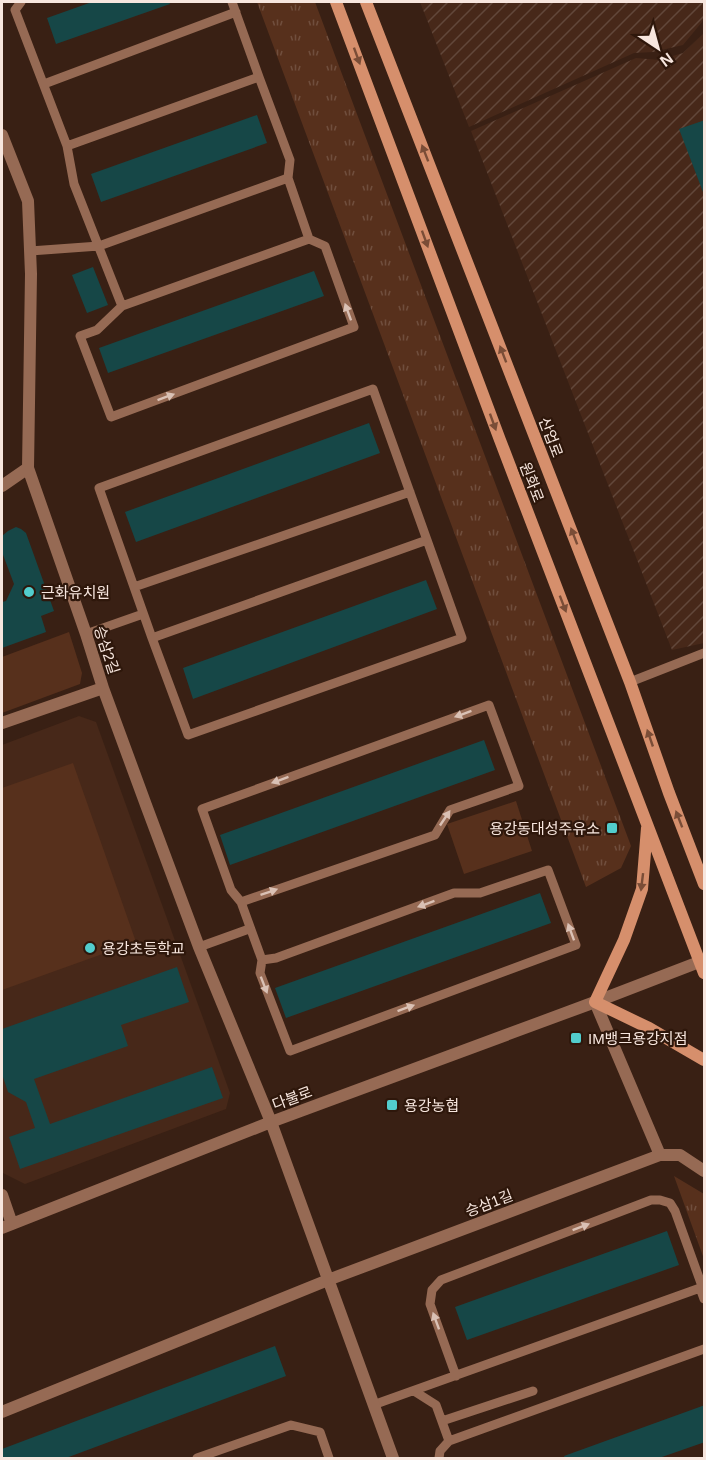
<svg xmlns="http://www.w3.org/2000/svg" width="706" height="1460" font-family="Helvetica,'Noto Sans KR',sans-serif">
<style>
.built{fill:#472819}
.industrial{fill:url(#industrial-furrows)}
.grass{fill:url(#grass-tufts)}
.park{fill:#57301c}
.building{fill:#164747}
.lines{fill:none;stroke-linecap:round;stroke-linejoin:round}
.lane{stroke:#966a54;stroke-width:9}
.street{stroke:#966a54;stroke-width:12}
.secondary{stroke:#d68f6c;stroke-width:12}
.oneway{fill:#7a4d37}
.oneway2{fill:#dac1b5}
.poi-dot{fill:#52cdcd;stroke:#2e170b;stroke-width:2}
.labels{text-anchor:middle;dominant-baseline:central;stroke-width:4.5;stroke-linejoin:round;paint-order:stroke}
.street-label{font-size:15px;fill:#f7e6de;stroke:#2e170b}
.poi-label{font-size:15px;fill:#f7e6de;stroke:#2e170b;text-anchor:start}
</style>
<defs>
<pattern id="industrial-furrows" width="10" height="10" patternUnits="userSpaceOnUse" patternTransform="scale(1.5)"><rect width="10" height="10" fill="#472819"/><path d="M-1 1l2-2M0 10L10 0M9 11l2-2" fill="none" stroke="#62473a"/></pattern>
<pattern id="grass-tufts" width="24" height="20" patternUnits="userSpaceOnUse" patternTransform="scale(1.5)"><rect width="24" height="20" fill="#57301c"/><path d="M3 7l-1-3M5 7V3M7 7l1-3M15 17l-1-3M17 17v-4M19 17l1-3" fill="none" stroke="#704e3d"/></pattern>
</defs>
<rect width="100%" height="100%" fill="#392014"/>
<path class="built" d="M 79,716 L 96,722 L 230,1093 L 226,1109 L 25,1184 L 3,1173 L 2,1169 L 2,745 Z"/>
<path class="industrial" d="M 420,2 L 704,2 L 704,16 L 702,22 L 683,45 L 653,52 L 634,53 L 469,127 Z
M 704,31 L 704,643 L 672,650 L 471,131 L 636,58 L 659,60 L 683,53 L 703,34 Z"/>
<path class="grass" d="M 257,2 L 315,2 L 631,846 L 621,868 L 586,887 Z
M 674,1176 L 704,1194 L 704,1259 Z"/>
<path class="park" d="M 69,632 L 82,673 L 80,684 L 2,713 L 2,657 Z
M 73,763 L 136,942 L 2,990 L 2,788 Z
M 516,801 L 532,851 L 464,874 L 447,824 Z"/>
<path class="building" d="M 92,2 L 169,2 L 170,4 L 56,44 L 47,18 Z
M 257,115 L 267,143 L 101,202 L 91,174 Z
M 705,120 L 705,192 L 703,192 L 679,129 Z
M 93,267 L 108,305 L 87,313 L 72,275 Z
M 314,271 L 324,296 L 108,373 L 99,348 Z
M 369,423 L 380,453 L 136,542 L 125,512 Z
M 16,527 L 21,529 L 26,533 L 54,611 L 41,616 L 46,632 L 2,648 L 2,602 L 6,601 L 14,584 L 2,552 L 2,536 L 8,531 Z
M 426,580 L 437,609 L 193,699 L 183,668 Z
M 484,740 L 495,770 L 230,865 L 220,835 Z
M 540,893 L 551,923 L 286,1018 L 275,988 Z
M 177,967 L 189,1002 L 121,1025 L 128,1046 L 34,1079 L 50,1124 L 212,1067 L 223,1098 L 20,1169 L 9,1137 L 35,1128 L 26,1102 L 8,1092 L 2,1074 L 2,1029 Z
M 667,1231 L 679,1265 L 467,1340 L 455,1307 Z
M 275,1346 L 286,1376 L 66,1458 L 2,1458 L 2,1449 Z
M 705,1405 L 705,1442 L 659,1458 L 565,1458 L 564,1456 Z"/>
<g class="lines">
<path class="lane" d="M 21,2 L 15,10 L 67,146 L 74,184 L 122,306 L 309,239 L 325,246 L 354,327 L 111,417 L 80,336 L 97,330 L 122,306
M 232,2 L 259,77
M 44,84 L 236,12
M 67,146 L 259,77 L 290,160 L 288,178
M 30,251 L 99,246 L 288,178 L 309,239
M 373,389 L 427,540 L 152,638 L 99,488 Z
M 134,587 L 410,492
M 86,634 L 143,614
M 152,638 L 188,735 L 462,638 L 427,540
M 630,682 L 704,653
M 241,902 L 231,890 L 202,809 L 489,705 L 519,786 L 450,810 L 435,835 L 241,902 L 262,960 L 260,973 L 290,1051 L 576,945 L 548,870 L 480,893 L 454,893 L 276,958 L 262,960
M 199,947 L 249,929
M 456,1376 L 430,1304 L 432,1290 L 441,1280 L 651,1200 L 660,1200 L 670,1203 L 675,1211 L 702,1286 L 700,1288
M 414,1391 L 436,1405 L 449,1441 L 704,1349
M 373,1405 L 700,1288 L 704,1299
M 442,1421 L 533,1391
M 197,1458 L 291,1425 L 320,1432 L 329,1458
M 439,1458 L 440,1451 L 449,1441"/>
<path class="street" d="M 2,135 L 28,201 L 31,274 L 28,468 L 86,634 L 103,688 L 146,805 L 199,947 L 271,1122 L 393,1458
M 2,486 L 28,468
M 2,723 L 103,688
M 595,1002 L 660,1155
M 2,1195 L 12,1224
M 2,1228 L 271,1122 L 595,1002 L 704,960
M 2,1412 L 328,1280 L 660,1155 L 680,1155 L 704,1171"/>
<path class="secondary" d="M 336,2 L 500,440 L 704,973
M 366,2 L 630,682 L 669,793 L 704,884
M 647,828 L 642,889 L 624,940 L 595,1002 L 649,1028 L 704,1060"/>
</g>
<defs><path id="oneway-solid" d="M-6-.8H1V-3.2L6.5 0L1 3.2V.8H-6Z" transform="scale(1.5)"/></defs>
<g class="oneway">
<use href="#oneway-solid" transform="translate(357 56) rotate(70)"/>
<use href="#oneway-solid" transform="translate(425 153) rotate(-111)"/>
<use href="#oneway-solid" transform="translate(425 239) rotate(70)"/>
<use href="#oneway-solid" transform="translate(503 354) rotate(-111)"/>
<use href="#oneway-solid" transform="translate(493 422) rotate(70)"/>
<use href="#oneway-solid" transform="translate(574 536) rotate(-111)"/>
<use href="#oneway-solid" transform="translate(563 604) rotate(69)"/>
<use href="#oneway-solid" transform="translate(650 738) rotate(-109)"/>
<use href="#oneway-solid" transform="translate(679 819) rotate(-111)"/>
<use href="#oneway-solid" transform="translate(642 882) rotate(97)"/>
</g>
<g class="oneway2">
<use href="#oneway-solid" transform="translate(348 312) rotate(-110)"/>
<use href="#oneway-solid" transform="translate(166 397) rotate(-20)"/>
<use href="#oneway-solid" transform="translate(463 714) rotate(160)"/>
<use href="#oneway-solid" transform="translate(280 780) rotate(160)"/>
<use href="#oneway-solid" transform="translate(445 818) rotate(-56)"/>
<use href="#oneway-solid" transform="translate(269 892) rotate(-19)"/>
<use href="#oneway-solid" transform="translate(426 904) rotate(160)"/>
<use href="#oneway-solid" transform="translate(571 932) rotate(-110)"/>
<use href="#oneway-solid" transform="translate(264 985) rotate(69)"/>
<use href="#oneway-solid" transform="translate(406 1008) rotate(-20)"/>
<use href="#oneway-solid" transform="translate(581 1227) rotate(-21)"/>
<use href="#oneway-solid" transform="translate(436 1321) rotate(-110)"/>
</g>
<g class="poi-dot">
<circle cx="29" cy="592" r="6"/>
<rect x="606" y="822" width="12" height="12" rx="3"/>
<circle cx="90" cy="948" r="6"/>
<rect x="570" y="1032" width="12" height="12" rx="3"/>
<rect x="386" y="1099" width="12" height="12" rx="3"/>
</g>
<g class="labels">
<g class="street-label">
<text transform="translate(551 437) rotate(69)">산업로</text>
<text transform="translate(532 482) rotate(69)">원화로</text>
<text transform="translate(107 650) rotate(72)">승삼2길</text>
<text transform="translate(292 1098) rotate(-20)">다불로</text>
<text transform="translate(489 1203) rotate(-21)">승삼1길</text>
</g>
<g class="poi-label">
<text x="41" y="592">근화유치원</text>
<text x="600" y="828" text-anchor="end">용강동대성주유소</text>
<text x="102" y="948">용강초등학교</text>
<text x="588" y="1038">IM뱅크용강지점</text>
<text x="404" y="1105">용강농협</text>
</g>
</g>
<rect width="706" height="1460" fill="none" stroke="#f7e6de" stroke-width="6"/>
<g transform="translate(658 48) rotate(144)" stroke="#2e170b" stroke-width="4.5" paint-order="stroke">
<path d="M0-4.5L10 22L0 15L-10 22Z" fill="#f7e6de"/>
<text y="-9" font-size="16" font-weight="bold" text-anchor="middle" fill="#f7e6de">N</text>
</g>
</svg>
